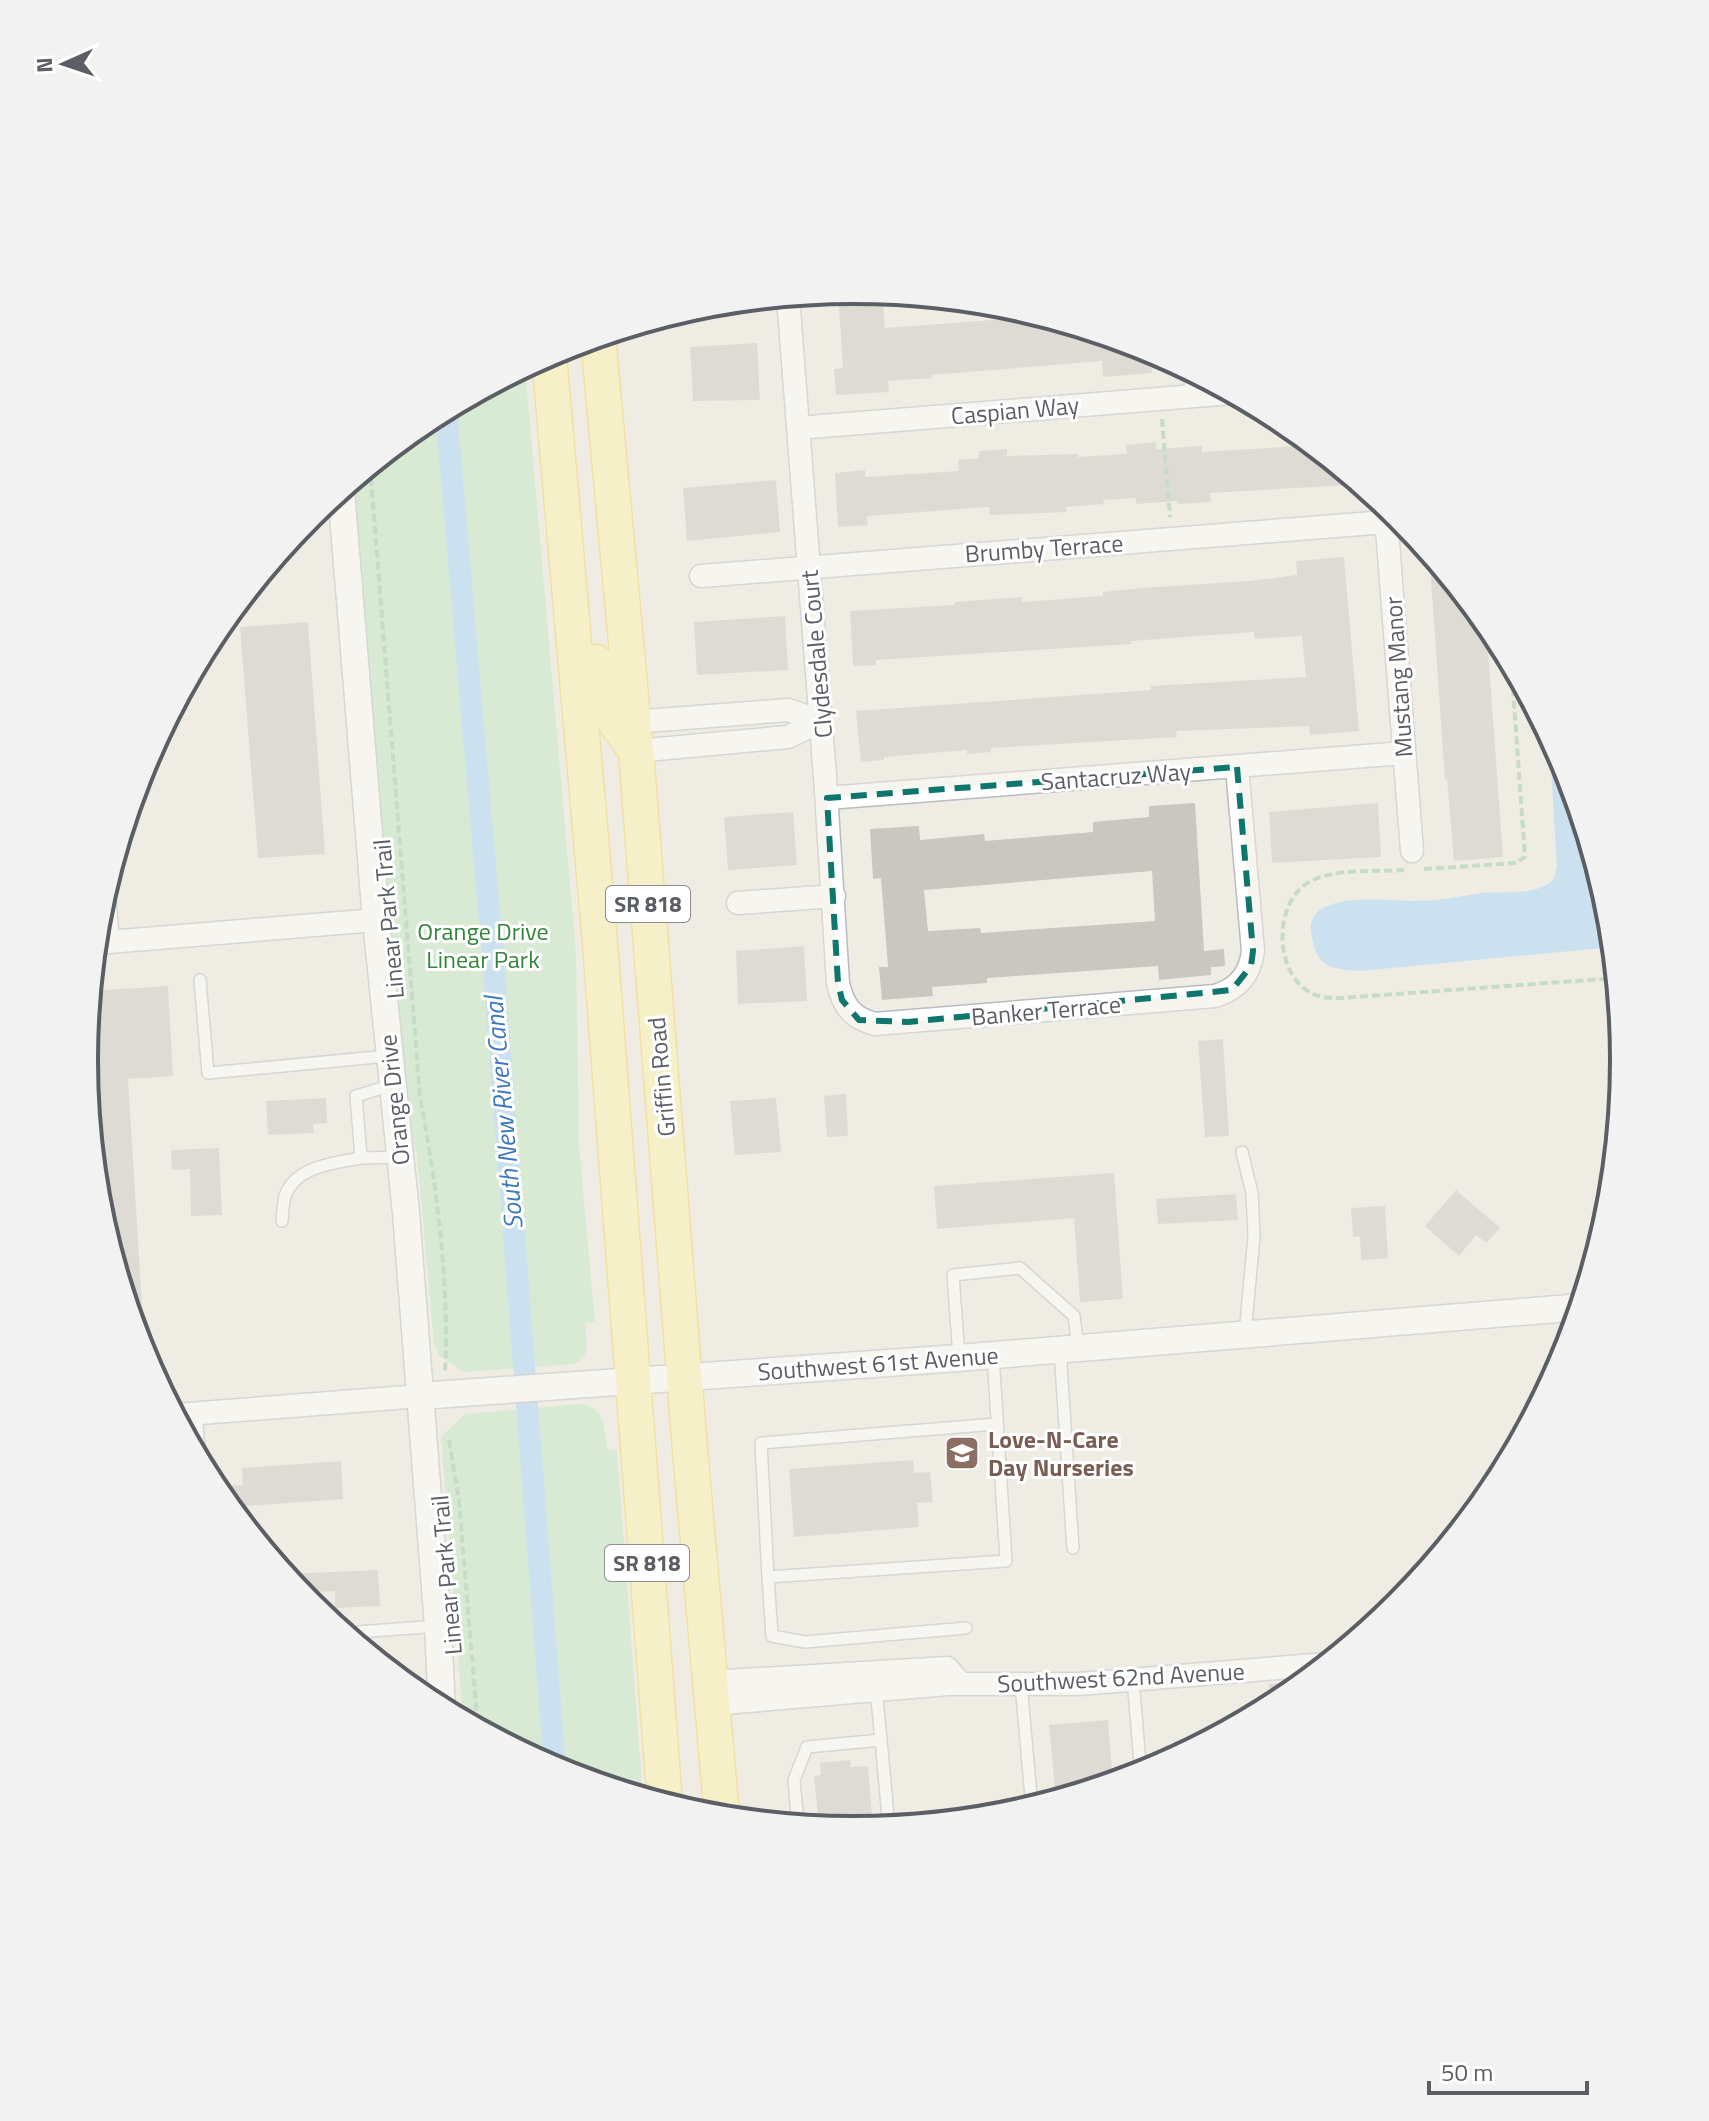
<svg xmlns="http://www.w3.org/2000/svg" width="1709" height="2121" font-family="'Titillium Web',sans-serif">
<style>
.green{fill:#bee7c0}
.water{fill:#a3d3ff}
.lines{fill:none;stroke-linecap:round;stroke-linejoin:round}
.canal{stroke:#a3d3ff;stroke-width:22}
.building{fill:#cac6c0;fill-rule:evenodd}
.service-casing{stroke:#b8bbc0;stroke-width:14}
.minor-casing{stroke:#b8bbc0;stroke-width:25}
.tertiary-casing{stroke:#b8bbc0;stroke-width:29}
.primary-casing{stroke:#f7d054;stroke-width:37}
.path{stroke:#96c6a6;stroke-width:4;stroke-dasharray:8 4;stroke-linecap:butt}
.service{stroke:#fff;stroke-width:11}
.minor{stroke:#fff;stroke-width:22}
.tertiary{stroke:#fff;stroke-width:26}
.primary{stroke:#fff4a8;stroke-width:34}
.marked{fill:none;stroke:#0f766e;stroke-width:6;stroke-dasharray:16 10;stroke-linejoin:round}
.labels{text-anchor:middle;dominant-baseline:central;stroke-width:6;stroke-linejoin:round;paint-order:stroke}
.shield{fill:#fff;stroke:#8c8f93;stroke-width:2}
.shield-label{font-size:22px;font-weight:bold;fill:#5b5f65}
.street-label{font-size:24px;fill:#5b5f65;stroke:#fff}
.park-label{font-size:24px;fill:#318639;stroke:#fff}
.education-label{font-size:24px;font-weight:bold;fill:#785e54;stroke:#fff;text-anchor:start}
.water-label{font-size:26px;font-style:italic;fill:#3e78bf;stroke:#fff}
.rim{fill:none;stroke:#5b5f65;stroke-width:4}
</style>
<rect width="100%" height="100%" fill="#efede3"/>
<path class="green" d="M 525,367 L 576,952 L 579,1145 L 595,1322 L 585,1323 L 587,1346 L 584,1358 L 574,1364 L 463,1372 L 440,1356 L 434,1345 L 417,1156 L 404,1087 L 396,1024 L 353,480 L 427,420 Z
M 580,1404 C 605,1407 605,1428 607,1450 L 617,1450 L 643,1798 L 559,1772 L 463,1721 L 441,1437 L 465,1414 Z"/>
<path class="water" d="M 1549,734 L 1567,766 L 1610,911 L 1614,947 L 1360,971 C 1328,969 1315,966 1311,931 C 1306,889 1391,901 1416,901 C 1439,901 1460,896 1483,893 C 1504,891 1531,896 1549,883 C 1555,879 1555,874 1557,867 Z"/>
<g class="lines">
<path class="canal" d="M 446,409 L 492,948 L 555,1770"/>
</g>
<path class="building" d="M 855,290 L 882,293 L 885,328 L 1043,316 L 1150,349 L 1152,373 L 1103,377 L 1102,361 L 931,375 L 932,378 L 888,381 L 889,392 L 836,395 L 834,369 L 843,368 L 838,292 Z
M 757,343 L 760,400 L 693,401 L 690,347 Z
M 1156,442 L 1156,449 L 1202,446 L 1202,452 L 1314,445 L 1347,473 L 1348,485 L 1210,493 L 1211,502 L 1177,504 L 1177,501 L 1136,504 L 1136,498 L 1103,500 L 1104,504 L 1066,507 L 1067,512 L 989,515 L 989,507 L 867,516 L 868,525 L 838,527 L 835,473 L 865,470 L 865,477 L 959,471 L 958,460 L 979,458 L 979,451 L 1007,449 L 1007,456 L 1077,454 L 1078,457 L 1127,454 L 1126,445 Z
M 776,480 L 780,532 L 687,541 L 683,488 Z
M 1429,552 L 1486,622 L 1503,857 L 1454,861 L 1447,779 L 1445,779 Z
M 1344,557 L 1359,731 L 1310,735 L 1309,726 L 1176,731 L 1177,737 L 991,748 L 991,752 L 967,754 L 967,750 L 884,757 L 884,760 L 861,762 L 856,711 L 1151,690 L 1151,686 L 1306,677 L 1302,636 L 1255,639 L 1254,632 L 1131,641 L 1131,644 L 876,660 L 876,665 L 853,666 L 850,611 L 955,605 L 955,602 L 1022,597 L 1022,602 L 1103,596 L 1103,592 L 1142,588 L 1249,581 L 1297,575 L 1296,561 Z
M 785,616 L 788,670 L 697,675 L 694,622 Z
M 308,622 L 325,854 L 258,858 L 240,627 Z
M 1195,803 L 1204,951 L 1224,949 L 1225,966 L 1211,967 L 1211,975 L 1159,980 L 1158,966 L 987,978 L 987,983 L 932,987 L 933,996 L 882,1000 L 879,967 L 888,967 L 881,878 L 873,879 L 870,829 L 919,826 L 920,840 L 984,834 L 985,841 L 1093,832 L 1093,822 L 1149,817 L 1149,806 ZM 1152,871 L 1155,921 L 981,933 L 980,928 L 928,931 L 924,890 Z
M 1378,803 L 1381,857 L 1272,863 L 1269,812 Z
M 793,812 L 797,865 L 728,870 L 724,817 Z
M 804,946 L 807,1001 L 738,1004 L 736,951 Z
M 168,986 L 173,1076 L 128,1079 L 144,1337 L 137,1338 L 110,1247 L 100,1081 L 86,1082 L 84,1060 L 91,991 Z
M 1223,1039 L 1229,1136 L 1205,1137 L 1198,1041 Z
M 846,1094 L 848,1136 L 827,1137 L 824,1096 Z
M 326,1098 L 327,1123 L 313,1124 L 314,1133 L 268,1135 L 266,1101 Z
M 776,1098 L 781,1152 L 735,1155 L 730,1101 Z
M 219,1148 L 222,1215 L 191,1216 L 190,1169 L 172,1170 L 171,1150 Z
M 1114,1173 L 1123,1299 L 1080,1302 L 1074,1218 L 937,1229 L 934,1186 Z
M 1456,1190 L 1500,1228 L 1486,1243 L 1476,1235 L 1459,1256 L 1425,1226 Z
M 1236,1194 L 1238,1220 L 1158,1224 L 1156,1199 Z
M 1385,1206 L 1388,1258 L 1361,1260 L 1360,1237 L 1353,1237 L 1351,1208 Z
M 913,1460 L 914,1473 L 930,1472 L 933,1502 L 917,1503 L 919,1527 L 794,1537 L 789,1469 Z
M 341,1461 L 343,1499 L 233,1507 L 232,1485 L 243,1485 L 242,1468 Z
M 378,1570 L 380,1606 L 335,1608 L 335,1591 L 299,1593 L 284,1574 Z
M 1305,1682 L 1282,1701 L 1271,1708 L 1269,1684 Z
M 1108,1720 L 1113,1783 L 1056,1801 L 1049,1725 Z
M 850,1760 L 851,1767 L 868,1766 L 873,1829 L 854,1831 L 819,1828 L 814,1776 L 821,1775 L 820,1763 Z"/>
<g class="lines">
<g class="service-casing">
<path id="service" d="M 200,980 L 208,1073 L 388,1056
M 392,1085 L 356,1096 L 361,1158 L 400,1157
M 1242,1152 L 1252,1193 L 1254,1236 L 1245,1334
M 282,1221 C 283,1213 283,1203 285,1196 C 296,1166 334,1163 361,1158
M 1060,1350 L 1073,1548
M 993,1355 L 1006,1561 L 768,1577 L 761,1443 L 996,1424
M 959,1357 L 953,1275 L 1020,1268 L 1074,1316 L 1078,1348
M 196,1414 L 200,1462
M 768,1577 L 772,1636 L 805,1642 L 966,1628
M 344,1633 L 438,1626
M 1133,1679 L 1141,1775
M 1021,1684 L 1032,1808
M 876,1689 L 881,1740
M 798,1825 L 794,1780 L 807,1747 L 881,1740 L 889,1828"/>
</g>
<g class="minor-casing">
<path id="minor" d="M 788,297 L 825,777 L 838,983 C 843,1006 852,1018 875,1024 L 1215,996 C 1238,989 1250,975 1253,951 L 1237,767
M 1195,373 L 1197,395
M 798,428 L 1232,393
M 1385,504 L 1412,851
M 701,576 L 1386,522
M 633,722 L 788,710 L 821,721
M 636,751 L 788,737 L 821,721
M 827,798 L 1404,753
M 104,893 L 108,942
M 738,903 L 834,896
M 96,943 L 376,920
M 175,1415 L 420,1396
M 710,1682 L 947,1668 L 961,1684
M 712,1704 L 948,1684 L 1079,1684 L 1328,1664"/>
</g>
<g class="tertiary-casing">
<path id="tertiary" d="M 341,490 L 376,920 L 406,1213 L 438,1626 L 442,1710
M 420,1396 L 959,1358 L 1581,1307"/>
</g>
<g class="primary-casing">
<path id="primary" d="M 598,337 L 636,751 L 689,1438 L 722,1818
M 549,355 L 600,943 L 665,1804
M 596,662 L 600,701 L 636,751"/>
</g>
<path class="path" d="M 1162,419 L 1170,517
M 370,466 L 420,1097 C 436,1182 450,1286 445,1372
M 1424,869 L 1516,863 L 1525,857 L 1511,661
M 1404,870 C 1375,872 1337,868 1311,881 C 1273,900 1273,973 1311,993 C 1320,998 1331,998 1341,998 L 1617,978
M 449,1440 L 459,1501 L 478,1729"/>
<use href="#service" class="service"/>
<use href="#minor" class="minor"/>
<use href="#tertiary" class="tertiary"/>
<use href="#primary" class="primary"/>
</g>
<path d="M0 0H1709V2121H0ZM 1237,767 L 1253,951 L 1251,966 L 1232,990 L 908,1022 L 859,1020 L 842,1000 L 838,983 L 827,798 Z" fill="#efede3" fill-opacity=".55" fill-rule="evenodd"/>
<path class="marked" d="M 1237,767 L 1253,951 L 1251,966 L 1232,990 L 908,1022 L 859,1020 L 842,1000 L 838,983 L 827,798 Z"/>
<defs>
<g id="school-square" transform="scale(1.8)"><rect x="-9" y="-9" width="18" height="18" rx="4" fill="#8d6e63" stroke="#fff"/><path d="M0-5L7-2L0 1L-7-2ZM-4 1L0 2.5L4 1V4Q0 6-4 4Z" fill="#fff"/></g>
</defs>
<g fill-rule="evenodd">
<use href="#school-square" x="962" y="1453"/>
</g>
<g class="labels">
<g class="shield">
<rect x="606" y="886" width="84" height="36" rx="6"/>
<rect x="605" y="1545" width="84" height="36" rx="6"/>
</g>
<g class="shield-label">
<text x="648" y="904">SR 818</text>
<text x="647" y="1563">SR 818</text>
</g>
<g class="street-label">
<text transform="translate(1015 410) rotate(-5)">Caspian Way</text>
<text transform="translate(1044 548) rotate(-4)">Brumby Terrace</text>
<text transform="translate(816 654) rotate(-95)">Clydesdale Court</text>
<text transform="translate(1398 677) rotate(-94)">Mustang Manor</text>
<text transform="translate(1116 776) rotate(-4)">Santacruz Way</text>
<text transform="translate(388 919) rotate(-95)">Linear Park Trail</text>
<text transform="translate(1046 1010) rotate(-5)">Banker Terrace</text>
<text transform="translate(661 1077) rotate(-95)">Griffin Road</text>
<text transform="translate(394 1100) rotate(-96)">Orange Drive</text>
<text transform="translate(878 1363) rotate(-4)">Southwest 61st Avenue</text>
<text transform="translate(446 1575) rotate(-95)">Linear Park Trail</text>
<text transform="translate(1121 1677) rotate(-3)">Southwest 62nd Avenue</text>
</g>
<g class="park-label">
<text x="483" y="931">Orange Drive<tspan x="483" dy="28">Linear Park</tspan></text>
</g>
<g class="education-label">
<text x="988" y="1439">Love-N-Care<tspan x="988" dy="28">Day Nurseries</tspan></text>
</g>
<g class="water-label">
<text transform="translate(503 1113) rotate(-95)">South New River Canal</text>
</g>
</g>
<path d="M0 0H1709V2121H0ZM98 1060a756 756 0 1 1 1512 0a756 756 0 1 1-1512 0Z" fill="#f2f2f3" fill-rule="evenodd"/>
<path class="rim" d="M98 1060a756 756 0 1 1 1512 0a756 756 0 1 1-1512 0Z"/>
<g transform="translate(64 64) rotate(267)" stroke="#ffffff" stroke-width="6" paint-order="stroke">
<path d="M0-6L14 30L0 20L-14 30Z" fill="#5b5f65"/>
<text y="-12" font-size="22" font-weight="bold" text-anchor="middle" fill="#5b5f65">N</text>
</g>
<path d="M1429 2081v12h158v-12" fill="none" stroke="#5b5f65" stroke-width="4"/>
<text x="1441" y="2081" font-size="24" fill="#5b5f65" stroke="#ffffff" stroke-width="6" paint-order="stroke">50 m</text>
</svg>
